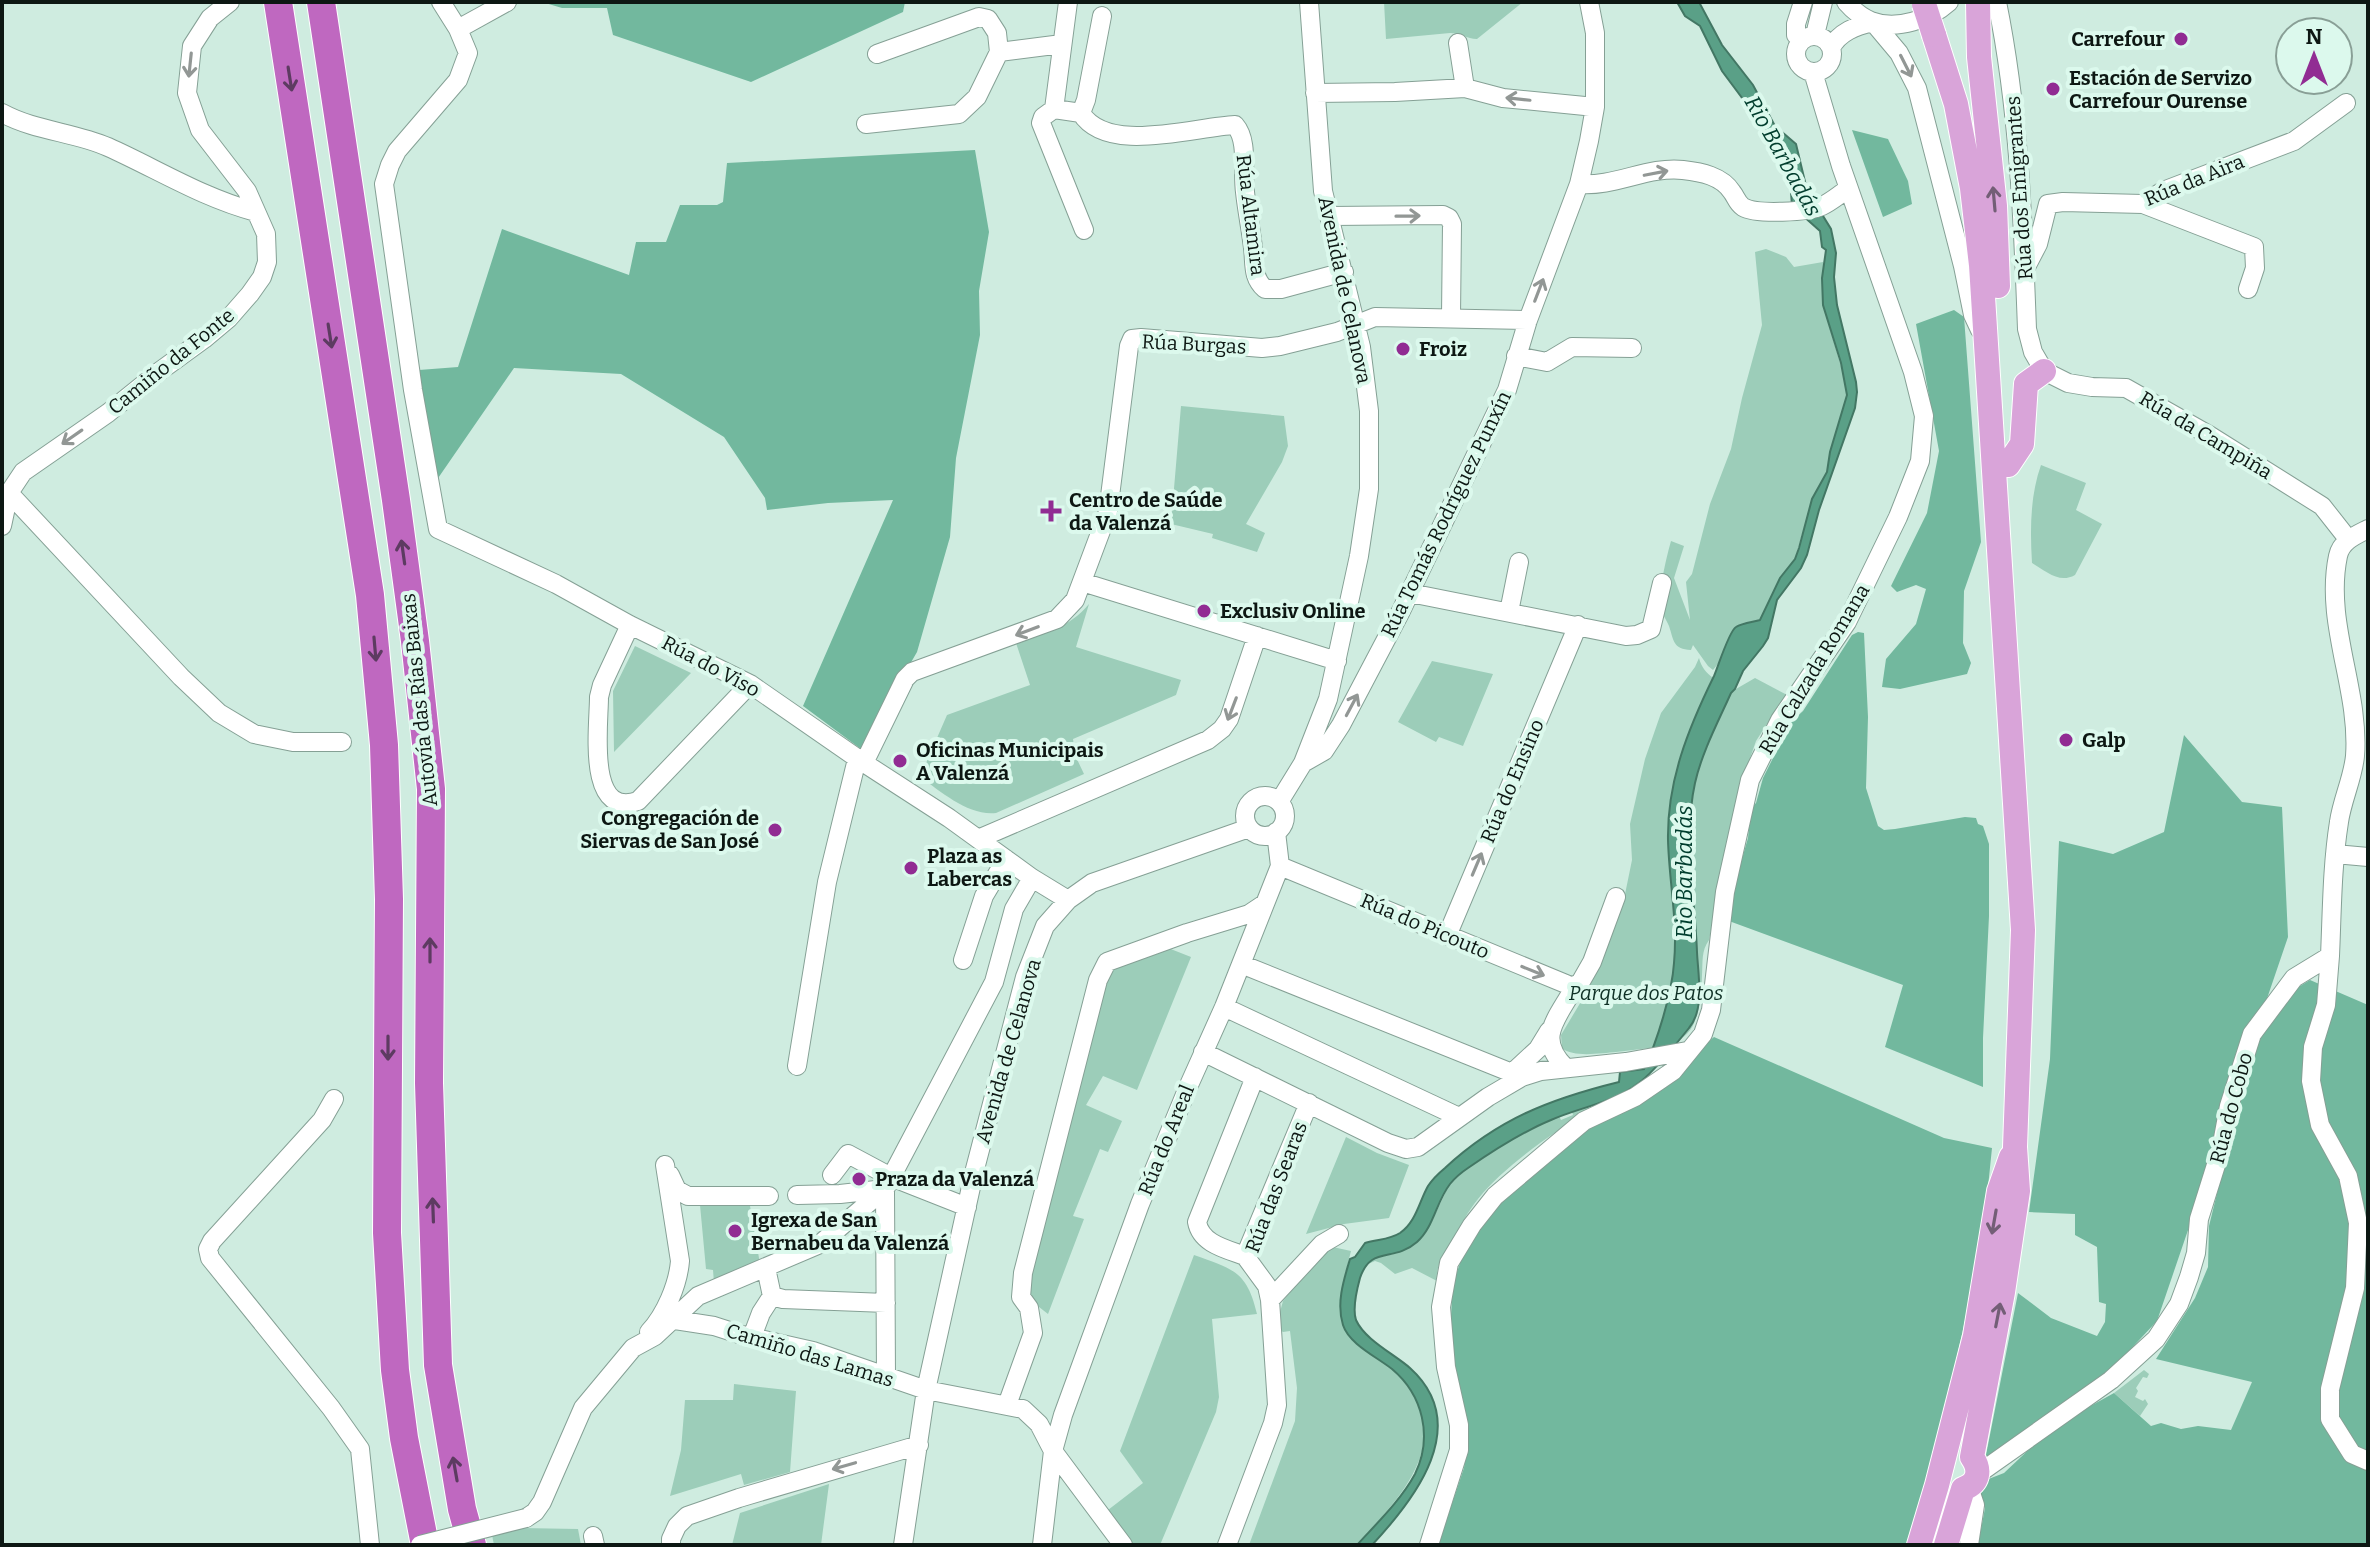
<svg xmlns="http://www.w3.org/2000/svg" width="2370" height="1547" font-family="Bitter,serif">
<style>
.green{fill:#9ccdb9}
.forest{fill:#72b89e}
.water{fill:#5aa087;stroke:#437764;stroke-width:2}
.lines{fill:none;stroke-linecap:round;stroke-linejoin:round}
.minor-casing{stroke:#85a095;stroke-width:20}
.major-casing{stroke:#fff;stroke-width:26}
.highway-casing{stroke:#fff;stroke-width:30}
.minor{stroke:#fff;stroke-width:18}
.major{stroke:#d9a4d9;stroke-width:24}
.highway{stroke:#bf68c0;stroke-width:28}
.minor-bridge-casing{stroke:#85a095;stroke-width:20;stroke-linecap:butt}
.major-bridge-casing{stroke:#fff;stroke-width:26;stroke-linecap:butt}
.minor-bridge{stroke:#fff;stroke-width:18}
.major-bridge{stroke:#d9a4d9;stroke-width:24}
.oneway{stroke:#929795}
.oneway2{stroke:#5d3b61}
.oneway3{stroke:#735e76}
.poi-dot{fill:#912c93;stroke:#dcf9ed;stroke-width:3}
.labels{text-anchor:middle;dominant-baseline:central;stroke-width:8;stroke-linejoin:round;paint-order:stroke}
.poi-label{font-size:20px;font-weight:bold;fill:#0d1713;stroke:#dcf9ed;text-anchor:start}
.street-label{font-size:20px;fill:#0d1713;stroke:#dcf9ed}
.park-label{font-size:20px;font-style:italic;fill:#0f3025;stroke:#dcf9ed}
.water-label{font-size:22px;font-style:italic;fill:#003d2d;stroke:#dcf9ed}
</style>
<rect width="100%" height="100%" fill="#cfece0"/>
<path class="green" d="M 1384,2 L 1523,2 L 1477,39 C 1467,39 1460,33 1450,33 L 1386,39 Z
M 1766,249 L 1786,257 L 1794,267 L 1823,262 L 1823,305 L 1847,387 L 1847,395 L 1830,452 L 1827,472 L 1802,534 L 1795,559 L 1780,578 L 1762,618 L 1753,622 L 1725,648 L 1722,659 L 1713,670 L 1708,666 L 1693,645 L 1691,650 C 1673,649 1674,641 1669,626 C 1666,619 1660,611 1660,603 C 1659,589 1667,555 1671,541 L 1684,546 L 1674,578 L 1690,620 L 1686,582 L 1692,574 L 1710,504 L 1731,449 L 1742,398 L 1762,325 L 1755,252 Z
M 1181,406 L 1284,416 L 1288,446 L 1282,462 L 1246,524 L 1265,533 L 1257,552 L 1212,538 L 1213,534 L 1171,524 Z
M 2041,465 L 2086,483 L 2076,510 L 2102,524 L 2075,575 C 2059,584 2046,571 2032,563 C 2030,530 2030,496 2041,465 Z
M 1089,604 L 1076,647 L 1181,680 L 1176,695 L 1073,739 L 1075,755 L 1084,774 L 996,813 C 968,816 942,792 920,777 L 947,715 L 1030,685 L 1016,643 C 1045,633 1069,628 1089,604 Z
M 635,646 L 691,673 L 614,752 L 613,691 Z
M 1699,658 C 1704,677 1719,681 1736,689 L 1755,678 L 1791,697 L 1779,712 L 1774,713 L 1756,741 L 1739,790 L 1709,940 C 1701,951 1703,962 1702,975 C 1699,1048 1681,1044 1616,1052 C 1602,1053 1573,1058 1562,1048 L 1561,1035 L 1588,990 L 1623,904 L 1632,860 L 1630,824 L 1645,759 L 1661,713 L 1695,667 Z
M 1432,661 L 1493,674 L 1463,746 L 1439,737 L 1436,742 L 1398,722 Z
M 1158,944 L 1191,957 L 1137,1090 L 1103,1076 L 1086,1105 L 1122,1121 L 1108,1152 L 1100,1149 L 1073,1216 L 1084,1219 L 1048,1314 L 1025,1296 L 1107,963 Z
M 1589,1107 L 1590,1110 C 1554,1132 1504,1166 1478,1199 C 1468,1211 1460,1227 1452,1241 C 1444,1253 1435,1267 1437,1281 L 1412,1268 L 1395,1274 L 1381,1263 L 1375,1261 L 1366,1265 L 1372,1258 L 1394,1254 L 1430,1225 L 1449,1185 L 1465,1170 L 1515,1137 L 1559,1116 L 1561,1120 L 1573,1115 L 1572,1112 Z
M 1346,1137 L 1377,1153 L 1409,1165 L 1389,1218 L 1344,1224 L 1306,1234 Z
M 749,1200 L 760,1264 L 714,1283 L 713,1270 L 706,1269 L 700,1205 L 705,1203 Z
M 1328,1246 L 1351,1251 L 1343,1283 L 1347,1333 C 1366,1351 1393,1364 1408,1385 C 1453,1447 1396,1501 1357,1545 L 1249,1545 L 1295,1421 L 1297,1388 L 1290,1331 L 1283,1332 L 1279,1329 L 1280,1312 L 1283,1301 Z
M 1194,1255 C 1233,1269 1247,1271 1257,1314 L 1212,1319 L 1219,1397 L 1216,1412 L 1160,1545 L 1134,1545 L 1108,1510 L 1143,1483 L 1120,1451 Z
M 2144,1370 L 2149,1374 L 2147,1378 L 2143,1377 L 2136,1388 L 2138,1391 L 2135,1397 L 2143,1401 L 2145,1399 L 2148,1404 L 2140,1416 L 2114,1393 Z
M 734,1384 L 796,1391 L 790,1472 L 744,1485 L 741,1474 L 670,1496 L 681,1450 L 685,1400 L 733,1400 Z
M 829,1484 L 821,1545 L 732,1545 L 740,1513 Z
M 521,1528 L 578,1529 L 581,1545 L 494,1545 L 492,1535 Z"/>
<path class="forest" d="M 542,2 L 905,2 L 903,12 L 751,82 L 613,35 L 607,8 L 562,8 Z
M 1852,130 L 1888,139 L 1908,181 L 1912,204 L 1883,217 Z
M 975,150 L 989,232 L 979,291 L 980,335 L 956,458 L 950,537 L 917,652 L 861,749 L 803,706 L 893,500 L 828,503 L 767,510 L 765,498 L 724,437 L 621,374 L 514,368 L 434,484 L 419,370 L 458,367 L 502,229 L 629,275 L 636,242 L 666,242 L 680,205 L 717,205 L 723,202 L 727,163 Z
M 1954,310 L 1964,317 L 1981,542 L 1964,591 L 1963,643 L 1971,663 L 1967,674 L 1900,689 L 1882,687 L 1886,659 L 1916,624 L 1926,589 L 1916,585 L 1897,592 L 1891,586 L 1927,513 L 1939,451 L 1916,324 Z
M 1858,632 L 1864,633 L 1868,717 L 1866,788 L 1878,826 L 1884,830 L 1895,829 L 1965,817 L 1976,818 L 1978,824 L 1983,826 L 1989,844 L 1989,916 L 1983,1038 L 1983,1087 L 1885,1047 L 1903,985 L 1729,921 L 1735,883 L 1748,838 L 1751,808 L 1756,803 L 1763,778 L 1791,722 L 1803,711 L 1852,635 Z
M 2184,735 L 2242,802 L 2282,807 L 2288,937 L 2157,1321 L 2112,1369 L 1985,1460 L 2018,1293 L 2051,1318 L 2097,1336 L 2105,1322 L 2106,1304 L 2099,1302 L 2097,1247 L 2075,1235 L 2075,1214 L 2029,1212 L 2050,1059 L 2059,841 L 2113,854 L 2164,832 Z
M 2310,980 L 2368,1005 L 2368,1545 L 1978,1545 L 1985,1508 L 1976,1489 L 1986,1480 L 2004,1473 L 2037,1442 L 2078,1413 L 2114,1393 L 2151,1426 L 2161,1423 L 2181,1429 L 2198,1426 L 2231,1430 L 2252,1382 L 2156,1359 L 2195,1298 L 2208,1267 L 2209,1226 L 2241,1096 L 2262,1030 L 2292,991 Z
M 1714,1037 L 1944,1138 L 1992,1148 C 1980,1284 1943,1414 1910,1545 L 1438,1545 L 1464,1468 L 1466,1452 L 1465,1415 L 1453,1354 L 1451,1316 L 1453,1283 L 1468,1241 L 1499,1200 L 1531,1173 L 1602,1118 L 1666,1087 L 1685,1071 L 1693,1055 Z"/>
<path class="water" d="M 1677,2 L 1699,2 L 1722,45 L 1753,85 L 1775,126 L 1796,144 L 1807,190 L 1831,229 L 1836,253 L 1834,277 L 1837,305 L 1856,382 L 1857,392 L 1855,408 L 1819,510 L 1807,555 L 1801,568 L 1777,600 L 1768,638 L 1763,646 L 1743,671 L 1735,689 L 1731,693 C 1718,722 1702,752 1695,783 C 1683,837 1695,897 1697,952 C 1698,975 1705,1009 1689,1028 C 1677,1043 1659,1065 1645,1078 C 1619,1102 1583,1106 1551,1120 C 1522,1132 1494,1150 1468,1168 C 1462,1172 1454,1179 1450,1184 C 1436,1202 1434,1227 1417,1242 C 1393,1263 1371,1245 1360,1278 C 1357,1289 1352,1308 1356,1320 C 1365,1340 1394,1354 1410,1368 C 1473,1425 1415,1499 1372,1545 L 1357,1545 C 1377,1523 1401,1500 1415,1474 C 1433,1437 1423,1395 1392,1369 C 1377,1357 1349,1344 1343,1325 C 1336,1303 1344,1279 1350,1259 L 1355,1257 L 1365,1243 C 1377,1239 1389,1240 1400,1233 C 1416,1222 1419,1202 1428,1186 C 1432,1180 1439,1173 1445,1168 C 1498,1119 1550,1099 1619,1082 L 1620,1072 L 1644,1069 C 1657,1042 1672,993 1674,963 C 1678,922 1669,881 1668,840 C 1667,781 1688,729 1714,676 C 1718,667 1729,631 1736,627 C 1742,623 1753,622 1760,620 L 1780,578 L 1795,559 L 1799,548 L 1812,499 L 1827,472 L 1830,452 L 1847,395 L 1841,363 L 1823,305 L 1822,278 L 1826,250 L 1822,247 L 1820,231 L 1792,206 L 1790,178 L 1785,164 L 1771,146 L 1754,114 L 1722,71 L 1700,26 L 1685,16 Z"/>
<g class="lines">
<g class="minor-casing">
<path id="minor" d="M 441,2 L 458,29 L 468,53 L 458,80 L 397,151 L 390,165 L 384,184 L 413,390 L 438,529 L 556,584 L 630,625 L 750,684 L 864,763 L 949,818 L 1032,878 L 1068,900
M 1068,2 L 1054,109 L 1081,113 C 1107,155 1193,127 1235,125 C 1249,141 1242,172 1245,192 C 1247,211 1251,230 1253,248 C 1255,265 1252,277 1265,289 L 1281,289 L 1344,272
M 1846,2 C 1853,10 1861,17 1871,21 C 1897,31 1930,19 1949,2
M 1997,2 C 2019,110 2023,220 2027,329 L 2033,352 L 2044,371 L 2068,383 L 2092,387 L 2126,388 L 2209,435 L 2322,506 L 2348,539
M 458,29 L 507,2
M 1815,35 L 1823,2
M1796 54a18 18 0 1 1 36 0a18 18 0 1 1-36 0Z
M 1802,40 L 1796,35 L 1796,24 L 1803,2
M 1458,43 L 1465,88
M 1831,48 C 1839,32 1856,26 1873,22 L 1899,53 L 1917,88 L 1963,266 L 1973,315 L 1980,330
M 877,54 L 979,17 L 988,19 L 997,33 L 999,52
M 1315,93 L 1395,92 L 1465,88 L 1503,98 L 1595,107
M 1054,109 L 1043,117 L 1041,123 L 1084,230
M 2,113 C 35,131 74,132 108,147 C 157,169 203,198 256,212
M 1081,113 L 1086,100 L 1102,16
M 866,124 L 959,114 L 977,97 L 999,52 L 1062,44
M 1579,184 C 1615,187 1648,166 1683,170 C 1701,172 1722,176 1732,192 C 1736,197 1737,203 1743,207 C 1756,215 1809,212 1822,206 C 1831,202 1840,194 1848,189
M 2143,204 L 2254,247 L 2255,268 L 2248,289
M 1330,216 L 1443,215 L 1449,218 L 1452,224 L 1451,317
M 2025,269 L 2038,244 L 2048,204 L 2063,202 L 2143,204 L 2163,191 L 2294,141 L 2346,103
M 1516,356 L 1547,362 L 1572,347 L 1632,348
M 9,493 L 181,677 L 219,713 L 254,734 L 293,742 L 342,742
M 2,526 L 9,493 L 23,472 L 108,413 L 160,371 L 204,339 L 229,318 L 250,294 L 262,277 L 267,262 L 266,234 L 247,191 L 200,130 L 187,93 L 192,46 L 210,18 L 230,2
M 1082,582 L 1337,661
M 1410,593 L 1626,636 L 1637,635 L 1651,629 L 1662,583
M 1509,612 L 1519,562
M 630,625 L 602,685 L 599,697 C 599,726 586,819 638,801 L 750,684
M 864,763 L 905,679 L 912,672 L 1057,619 L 1075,600 L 1108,512 L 1129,346 L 1132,339 L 1141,338 L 1262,348 L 1280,346 L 1337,332 L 1375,317 L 1528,320
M 1303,763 L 1324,751 L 1341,725 L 1401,611 L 1507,390 L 1528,320 L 1579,184 L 1589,141 L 1595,107 L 1595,33 L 1589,2
M1245 816a20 20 0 1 1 40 0a20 20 0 1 1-40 0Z
M 1279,802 L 1303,763 L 1328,699 L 1359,556 L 1369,489 L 1369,411 L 1361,347 L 1323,191 L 1309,2
M 978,839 L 1208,740 L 1222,729 L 1229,719 L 1257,636
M 2335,854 L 2368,857
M 1280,866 L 1566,984 L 1570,987 L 1571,993 C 1555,1021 1537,1039 1565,1067
M 1447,936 L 1578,625
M 2330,956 L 2326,1005 L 2313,1047 L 2311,1081 L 2320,1125 L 2348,1176 L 2358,1223 L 2355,1288 L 2330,1389 L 2330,1419 L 2352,1454 L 2368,1461
M 963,960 L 984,896 L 1006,859
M 1241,964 L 1522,1077
M 1570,987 L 1580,983 L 1592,962 L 1616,897
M 1224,1007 L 1459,1117
M 1203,1052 L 1388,1143 L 1406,1149 L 1418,1147 L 1488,1097 L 1522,1077 L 1541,1071 L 1626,1062 L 1687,1051
M 797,1066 L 827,882 L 857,759
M 1512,1073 L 1538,1049 L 1549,1031
M 334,1099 L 322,1120 L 212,1241 L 208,1249 L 210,1258 L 331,1408 L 360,1449 L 370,1545
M 670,1175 L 677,1190 L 688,1196 L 769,1196
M 832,1175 L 848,1154 L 891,1177 L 967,1207
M 797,1195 L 840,1194 L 885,1189 L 886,1377
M 1245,1256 C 1226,1249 1201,1244 1197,1222 L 1255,1077
M 766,1268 L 772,1296 L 783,1299 L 886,1303
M 1270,1300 L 1322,1244 L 1339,1234
M 675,1320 L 714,1326 L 742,1335 L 813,1351 L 926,1390 L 1023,1409 L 1039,1424 L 1053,1451 L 1123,1545
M 649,1332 C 665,1315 678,1285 680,1261 L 665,1165
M 752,1337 L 761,1313 L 772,1296
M 1007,1405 L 1033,1333 L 1029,1308 L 1021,1297 L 1023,1273 L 1098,980 L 1107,962 L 1187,933 L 1249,914 L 1264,904
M 1978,1474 L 2111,1380 L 2156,1339 L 2179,1304 L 2189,1277 L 2196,1253 L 2199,1219 L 2221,1149 L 2229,1106 L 2252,1034 L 2294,978 L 2330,956 C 2332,911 2332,866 2339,822 C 2342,800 2353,778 2355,756 C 2360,689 2324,623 2338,556 C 2341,541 2356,535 2368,529
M 526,1518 L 535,1512 L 542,1502 L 583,1408 L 633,1348 L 655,1336 L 698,1296 L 820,1244 L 885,1189 L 994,982 L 1014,909 L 1032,878
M 593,1536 L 595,1545
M 671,1545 L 671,1539 L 677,1526 L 687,1516 L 739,1498 L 919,1445
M 903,1545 L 926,1390 L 975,1169 L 1025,977 L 1045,926 L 1068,900 L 1092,883 L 1249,828
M 1042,1545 L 1053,1451 L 1063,1415 L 1140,1204 L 1189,1085 L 1224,1007 L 1280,866 L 1276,832
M 1227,1545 L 1273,1423 L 1277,1405 L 1270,1300 L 1267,1286 L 1245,1256 L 1309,1103
M 1429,1545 L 1459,1450 L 1459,1425 L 1446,1367 L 1441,1307 L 1449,1263 L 1472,1225 L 1495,1196 L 1584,1121 L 1635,1097 L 1673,1071 L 1703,1034 L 1711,1010 L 1725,892 L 1750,780 L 1780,720 L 1847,622 L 1898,517 L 1920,461 L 1924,416 L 1913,372 L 1841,166 L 1813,72
M 1969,1545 L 1975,1505 L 1969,1487"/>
</g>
<g class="major-casing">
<path id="major" d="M 1978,2 L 1979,57 L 1995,206 L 1998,286
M 1934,35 L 1956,104 L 1972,188 L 1981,265 L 2023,930 L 2015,1147 L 2018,1191 L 2003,1292 L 1972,1457 C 1981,1470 1979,1483 1963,1489 L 1946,1545
M 2008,465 L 2022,444 L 2026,384 L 2044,371
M 1919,1545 L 1937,1485 L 1975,1336 L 1999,1191 L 2011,1157"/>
</g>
<g class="highway-casing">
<path id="highway" d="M 278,2 L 370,595 L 384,745 L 389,899 L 387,1233 L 395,1370 L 404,1438 L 425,1545
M 321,2 L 396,500 L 415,641 L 431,789 L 429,1083 L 438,1365 L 462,1509 L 472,1545"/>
</g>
<use href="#minor" class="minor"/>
<use href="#major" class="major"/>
<use href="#highway" class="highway"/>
<g class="minor-bridge-casing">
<path id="minor-bridge" d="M 420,1545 L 526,1518"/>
</g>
<g class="major-bridge-casing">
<path id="major-bridge" d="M 1924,4 L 1934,35"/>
</g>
<use href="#minor-bridge" class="minor-bridge"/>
<use href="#major-bridge" class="major-bridge"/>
</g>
<defs><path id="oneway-shaft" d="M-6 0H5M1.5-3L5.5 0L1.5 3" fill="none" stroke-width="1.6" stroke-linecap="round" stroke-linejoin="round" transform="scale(2)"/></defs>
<g class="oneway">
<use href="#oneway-shaft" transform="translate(190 65) rotate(96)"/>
<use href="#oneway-shaft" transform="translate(1906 66) rotate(63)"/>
<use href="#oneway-shaft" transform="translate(1518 99) rotate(-174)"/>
<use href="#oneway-shaft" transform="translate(1656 173) rotate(-11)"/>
<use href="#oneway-shaft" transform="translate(1408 216) rotate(-1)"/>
<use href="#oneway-shaft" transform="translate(1539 290) rotate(-69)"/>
<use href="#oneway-shaft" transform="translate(72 437) rotate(145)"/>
<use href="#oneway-shaft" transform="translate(1027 631) rotate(159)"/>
<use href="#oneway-shaft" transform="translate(1352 705) rotate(-62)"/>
<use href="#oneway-shaft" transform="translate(1232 709) rotate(111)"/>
<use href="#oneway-shaft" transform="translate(1477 864) rotate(-67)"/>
<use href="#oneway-shaft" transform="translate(1533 971) rotate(22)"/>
<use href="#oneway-shaft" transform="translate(844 1466) rotate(164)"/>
</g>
<g class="oneway2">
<use href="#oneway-shaft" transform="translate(290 79) rotate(81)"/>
<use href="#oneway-shaft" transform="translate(330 336) rotate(81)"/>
<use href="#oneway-shaft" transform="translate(403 552) rotate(-98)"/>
<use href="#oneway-shaft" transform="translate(375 649) rotate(85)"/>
<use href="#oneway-shaft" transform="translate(430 950) rotate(-90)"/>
<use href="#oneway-shaft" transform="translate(388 1048) rotate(90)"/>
<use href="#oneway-shaft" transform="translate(433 1210) rotate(-92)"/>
<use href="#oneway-shaft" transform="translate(455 1469) rotate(-100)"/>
</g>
<g class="oneway3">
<use href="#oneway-shaft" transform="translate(1994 199) rotate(-95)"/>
<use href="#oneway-shaft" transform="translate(1994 1222) rotate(100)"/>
<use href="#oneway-shaft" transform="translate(1998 1315) rotate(-79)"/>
</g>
<g class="poi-dot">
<circle cx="2181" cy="39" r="8"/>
<circle cx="2053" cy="89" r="8"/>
<circle cx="1403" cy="349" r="8"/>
<path d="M1047 499h8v8h8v8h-8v8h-8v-8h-8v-8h8z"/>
<circle cx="1204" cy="611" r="8"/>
<circle cx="2066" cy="740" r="8"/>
<circle cx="900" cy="761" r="8"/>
<circle cx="775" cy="830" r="8"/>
<circle cx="911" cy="868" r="8"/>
<circle cx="859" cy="1179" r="8"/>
<circle cx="735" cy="1231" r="8"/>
</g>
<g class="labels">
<g class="poi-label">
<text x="2165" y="39" text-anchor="end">Carrefour</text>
<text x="2069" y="78">Estación de Servizo<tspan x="2069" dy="23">Carrefour Ourense</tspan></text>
<text x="1419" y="349">Froiz</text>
<text x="1069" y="500">Centro de Saúde<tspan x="1069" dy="23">da Valenzá</tspan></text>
<text x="1220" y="611">Exclusiv Online</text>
<text x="2082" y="740">Galp</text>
<text x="916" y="750">Oficinas Municipais<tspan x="916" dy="23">A Valenzá</tspan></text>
<text x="759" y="818" text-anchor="end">Congregación de<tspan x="759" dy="23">Siervas de San José</tspan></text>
<text x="927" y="856">Plaza as<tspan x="927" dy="23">Labercas</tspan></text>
<text x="875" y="1179">Praza da Valenzá</text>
<text x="751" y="1220">Igrexa de San<tspan x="751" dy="23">Bernabeu da Valenzá</tspan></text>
</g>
<g class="street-label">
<text transform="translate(2194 180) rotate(-22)">Rúa da Aira</text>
<text transform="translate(2019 188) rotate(-94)">Rúa dos Emigrantes</text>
<text transform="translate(1251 215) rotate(83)">Rúa Altamira</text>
<text transform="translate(1345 290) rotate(78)">Avenida de Celanova</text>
<text transform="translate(1194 344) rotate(3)">Rúa Burgas</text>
<text transform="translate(171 361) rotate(-39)">Camiño da Fonte</text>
<text transform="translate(2206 435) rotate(31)">Rúa da Campiña</text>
<text transform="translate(1446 514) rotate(-64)">Rúa Tomás Rodríguez Punxín</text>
<text transform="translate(711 666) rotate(28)">Rúa do Viso</text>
<text transform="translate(1814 669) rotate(-59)">Rúa Calzada Romana</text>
<text transform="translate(419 700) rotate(-96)">Autovía das Rías Baixas</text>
<text transform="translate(1512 781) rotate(-67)">Rúa do Ensino</text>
<text transform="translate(1425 926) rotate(23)">Rúa do Picouto</text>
<text transform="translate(1008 1051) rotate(-74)">Avenida de Celanova</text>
<text transform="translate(2231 1108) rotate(-75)">Rúa do Cobo</text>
<text transform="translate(1166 1140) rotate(-68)">Rúa do Areal</text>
<text transform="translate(1276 1187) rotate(-69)">Rúa das Searas</text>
<text transform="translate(810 1355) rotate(17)">Camiño das Lamas</text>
</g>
<g class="park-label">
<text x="1646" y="993">Parque dos Patos</text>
</g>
<g class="water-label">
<text transform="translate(1783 156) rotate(61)">Rio Barbadás</text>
<text transform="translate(1684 872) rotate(-90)">Rio Barbadás</text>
</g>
</g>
<rect width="2370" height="1547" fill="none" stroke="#0d1713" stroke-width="8"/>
<g transform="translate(2314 56)"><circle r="38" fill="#dcf9ed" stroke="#899f96" stroke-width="2"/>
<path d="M0-6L14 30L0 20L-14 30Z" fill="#912c93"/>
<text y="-12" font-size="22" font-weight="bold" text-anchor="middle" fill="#0d1713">N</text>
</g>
</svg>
